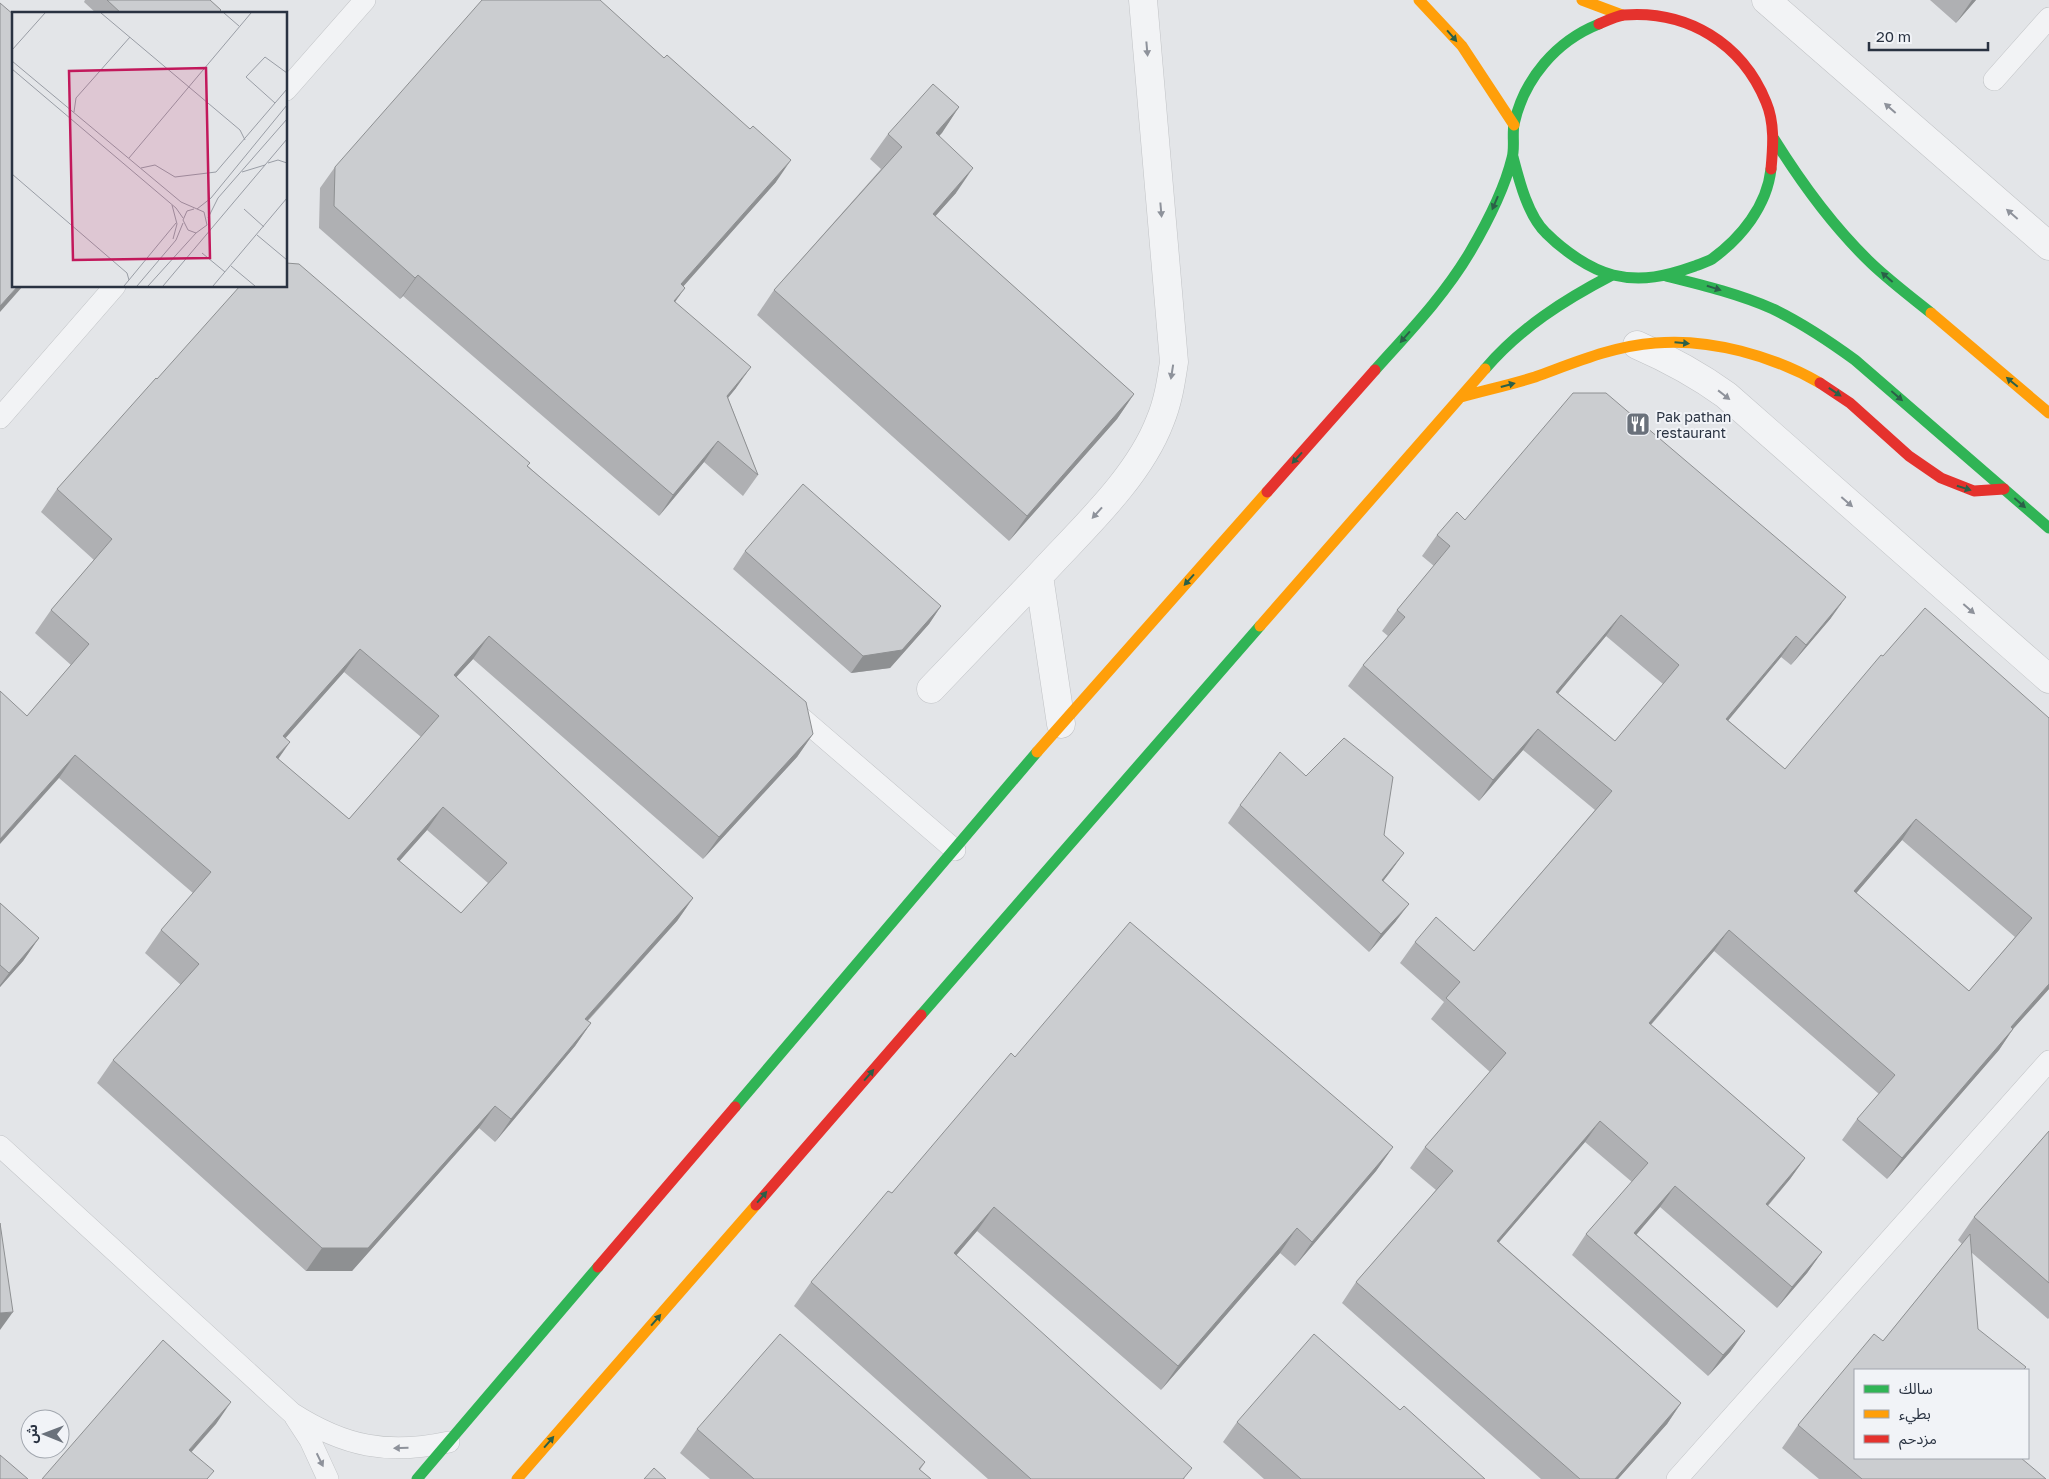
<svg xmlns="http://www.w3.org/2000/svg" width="2049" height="1479" font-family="'Golos Text','Noto Sans Arabic',sans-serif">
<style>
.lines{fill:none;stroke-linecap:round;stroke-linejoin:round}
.lane-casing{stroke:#c1c3c6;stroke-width:22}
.street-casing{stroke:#c1c3c6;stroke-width:29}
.lane{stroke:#f2f3f5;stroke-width:21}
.street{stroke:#f2f3f5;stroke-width:28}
.fast{stroke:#30b455;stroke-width:11}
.slow{stroke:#ff9f0a;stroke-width:11}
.jam{stroke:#e5322d;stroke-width:11}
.wall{fill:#afb0b3;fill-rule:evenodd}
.shaded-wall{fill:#8e9092}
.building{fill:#cbcdd0;stroke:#8e9092;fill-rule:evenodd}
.oneway{fill:#2b6048}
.oneway2{fill:#8e929b}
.labels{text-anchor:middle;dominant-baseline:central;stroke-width:4;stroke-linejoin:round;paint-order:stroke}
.poi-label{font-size:14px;fill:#293241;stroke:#f1f3f7;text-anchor:start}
.inset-road{fill:none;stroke:#999da5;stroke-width:1}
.view{fill:#c2185b;fill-opacity:0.15;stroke:#c2185b;stroke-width:2.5}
.inset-edge{fill:none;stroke:#293241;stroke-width:2.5}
</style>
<rect width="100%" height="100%" fill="#e3e5e8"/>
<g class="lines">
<g class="lane-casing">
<path id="lane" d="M 1994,80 L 2049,18
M 286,90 L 365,0
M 0,418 L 115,286
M 790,708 L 955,850
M 0,1146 L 292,1413 C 345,1447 388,1455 449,1442
M 295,1417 L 310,1440 L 328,1479
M 1677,1479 L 2049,1061"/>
</g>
<g class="street-casing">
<path id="street" d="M 1766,0 L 2049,246
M 1637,345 C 1669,359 1697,374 1726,395 L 2049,679
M 931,689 L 1039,576
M 1061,724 L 1039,576 C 1080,531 1138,479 1160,421 C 1168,402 1171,382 1174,362 L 1143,0"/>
</g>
<use href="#lane" class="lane"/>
<use href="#street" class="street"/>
<path class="fast" d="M 1774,139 C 1802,184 1833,227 1872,264 C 1890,281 1911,297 1931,313
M 1513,157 C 1519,180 1528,216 1546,233 C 1563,250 1589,269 1613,275 C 1642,282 1667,276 1695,266 C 1700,264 1707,262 1712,259 C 1741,238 1767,206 1771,169
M 1666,276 C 1702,285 1739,294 1773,309 C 1802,323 1829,341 1855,360 L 2049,528
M 1485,369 C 1520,328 1564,300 1612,275
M 1375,370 C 1409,332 1444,296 1470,252 C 1487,223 1504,191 1512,158 C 1515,148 1512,135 1514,124 C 1524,79 1556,41 1599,24
M 921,1015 L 1260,626
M 735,1107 L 1037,752
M 417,1479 L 598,1267"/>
<path class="slow" d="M 1419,0 L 1462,46 L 1514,125
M 1582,0 L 1622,15
M 1931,313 L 2049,413
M 1461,397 C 1486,390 1510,385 1535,377 C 1574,363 1613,346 1655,343 C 1710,338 1773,356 1820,383
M 1260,626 L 1485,369
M 1037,752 L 1267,492
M 517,1479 L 756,1205"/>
<path class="jam" d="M 1599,24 C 1606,21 1616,16 1624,15 C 1687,10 1742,43 1766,102 C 1775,123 1773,147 1771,169
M 1820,383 L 1850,403 L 1909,456 L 1941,478 L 1974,491 L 2004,489
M 1267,492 L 1375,370
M 756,1205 L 921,1015
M 598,1267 L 735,1107"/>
</g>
<path class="wall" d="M 85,0 L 210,0 L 221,10 L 218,14 L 97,14 L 84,2 Z
M 1930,0 L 1976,0 L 1956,23 Z
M 959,107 L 939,136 L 956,193 L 935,216 L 1134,394 L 1117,419 L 1009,541 L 757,315 L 774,290 L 881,169 L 870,159 L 888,134 Z
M 335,167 L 776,182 L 683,286 L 675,302 L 736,388 L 728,398 L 758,475 L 743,496 L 704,462 L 659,516 L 403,296 L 400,299 L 319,228 L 320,188 Z
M 157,379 L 528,466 L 813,734 L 797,757 L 703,859 L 473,659 L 456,677 L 693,898 L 677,921 L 588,1021 L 591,1023 L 575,1046 L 495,1142 L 479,1128 L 352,1271 L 306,1271 L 97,1083 L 113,1060 L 181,985 L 145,953 L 161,930 L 193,893 L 59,778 L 27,716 L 71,665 L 35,633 L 51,610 L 94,560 L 41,512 L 57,489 ZM 344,672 L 421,737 L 349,819 L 278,759 L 285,738 ZM 427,830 L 488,883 L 461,913 L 399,861 Z
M 1465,520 L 1831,618 L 1791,665 L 1781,657 L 1728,720 L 1785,769 L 1883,656 L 2049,718 L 2049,989 L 2013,1029 L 1999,1050 L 1887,1179 L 1842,1140 L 1857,1119 L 1879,1094 L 1714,951 L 1651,1025 L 1805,1158 L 1790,1179 L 1768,1206 L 1822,1252 L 1807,1273 L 1777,1308 L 1660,1207 L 1636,1234 L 1745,1331 L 1730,1352 L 1708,1376 L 1572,1255 L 1586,1234 L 1632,1182 L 1585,1142 L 1499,1242 L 1681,1403 L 1667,1424 L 1618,1479 L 1541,1479 L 1342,1303 L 1356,1282 L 1436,1190 L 1410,1168 L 1425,1147 L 1490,1072 L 1431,1019 L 1444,1002 L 1400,963 L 1415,942 L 1474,951 L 1595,810 L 1523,750 L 1479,801 L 1348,686 L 1363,665 L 1388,636 L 1382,631 L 1397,610 L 1434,566 L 1422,556 L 1437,535 ZM 1606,636 L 1663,684 L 1615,741 L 1558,693 ZM 1902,840 L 2015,937 L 1969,991 L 1856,893 Z
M 745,551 L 941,606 L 929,624 L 890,668 L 851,673 L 733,569 Z
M 1306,776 L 1384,835 L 1404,853 L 1383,881 L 1396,921 L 1369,952 L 1228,823 L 1240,805 Z
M 0,903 L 39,938 L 23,961 L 0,987 Z
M 1015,1057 L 1393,1147 L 1376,1171 L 1295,1266 L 1280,1253 L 1161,1390 L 977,1231 L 956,1255 L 1185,1479 L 988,1479 L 794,1306 L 811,1282 Z
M 2049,1131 L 2049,1318 L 2048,1319 L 1971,1252 L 1855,1370 L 2046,1479 L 1819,1479 L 1782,1448 L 1798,1425 L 1883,1341 L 1962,1244 L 1958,1240 L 1974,1217 Z
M 1400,1410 L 1485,1479 L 1264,1479 L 1223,1442 L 1237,1422 Z
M 697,1429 L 925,1462 L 920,1470 L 931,1479 L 710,1479 L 680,1453 Z"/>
<path class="shaded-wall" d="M 1972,0 L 1976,0 L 1956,23 Z
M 959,107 L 942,133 L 918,158 L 936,133 Z
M 791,160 L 776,182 L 666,306 L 681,284 Z
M 973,168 L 956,193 L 915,239 L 933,214 Z
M 418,275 L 403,296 L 400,299 L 415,278 Z
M 18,286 L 23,286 L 0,312 L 0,306 Z
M 685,288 L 670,309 L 674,301 Z
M 751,367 L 736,388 L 712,417 L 727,396 Z
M 1134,394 L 1117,419 L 1009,541 L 1027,516 Z
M 718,441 L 704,462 L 659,516 L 673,495 Z
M 1846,597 L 1831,618 L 1791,665 L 1806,645 Z
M 941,606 L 929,624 L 890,668 L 851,673 L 863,656 Z
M 1621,615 L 1606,636 L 1542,713 L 1556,692 Z
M 489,636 L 473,659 L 438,697 L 454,675 Z
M 1796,636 L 1781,657 L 1712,740 L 1726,719 Z
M 360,649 L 344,672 L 267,759 L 283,736 Z
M 1538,729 L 1523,750 L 1479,801 L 1493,780 Z
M 813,734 L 797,757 L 703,859 L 719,837 Z
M 290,742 L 274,765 L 276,757 Z
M 75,755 L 59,778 L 0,844 L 0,839 Z
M 443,807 L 427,830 L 381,882 L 397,859 Z
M 1916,819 L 1902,840 L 1840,912 L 1854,891 Z
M 1404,853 L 1391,871 L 1370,898 L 1382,880 Z
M 693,898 L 677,921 L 569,1041 L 585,1019 Z
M 1409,904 L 1396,921 L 1369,952 L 1381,934 Z
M 1729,930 L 1714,951 L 1634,1044 L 1649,1023 Z
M 39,938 L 23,961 L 0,987 L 0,985 L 9,973 Z
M 2049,984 L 2049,989 L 1996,1048 L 2011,1027 Z
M 591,1023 L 575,1046 L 495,1142 L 511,1119 Z
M 2013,1029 L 1999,1050 L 1887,1179 L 1902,1158 Z
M 495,1106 L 479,1128 L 352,1271 L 306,1271 L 322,1248 Z
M 1600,1121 L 1585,1142 L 1482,1262 L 1497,1241 Z
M 1393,1147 L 1376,1171 L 1295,1266 L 1312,1242 Z
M 1805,1158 L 1790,1179 L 1751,1225 L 1766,1204 Z
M 1675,1186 L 1660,1207 L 1620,1254 L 1634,1233 Z
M 994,1207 L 977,1231 L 937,1278 L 954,1253 Z
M 1297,1228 L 1280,1253 L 1161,1390 L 1178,1366 Z
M 1822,1252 L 1807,1273 L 1777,1308 L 1792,1287 Z
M 13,1312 L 0,1330 L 0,1313 Z
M 1745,1331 L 1730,1352 L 1708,1376 L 1723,1355 Z
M 231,1402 L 216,1424 L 174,1472 L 189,1450 Z
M 1681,1403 L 1667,1424 L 1618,1479 L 1615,1479 Z"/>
<path class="building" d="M 107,0 L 210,0 L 221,10 L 217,14 L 122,14 Z
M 482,0 L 600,0 L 664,58 L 667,55 L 750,129 L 753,126 L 791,160 L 681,284 L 685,288 L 674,301 L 751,367 L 727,396 L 758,475 L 718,441 L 673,495 L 418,275 L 415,278 L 334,206 L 335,167 Z
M 0,3 L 14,15 L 14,286 L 18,286 L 0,306 Z
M 933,84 L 959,107 L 936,133 L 973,168 L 933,214 L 1134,394 L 1027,516 L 774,290 L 902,147 L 888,134 Z
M 286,263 L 299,264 L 530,463 L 527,466 L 806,702 L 813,734 L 719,837 L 489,636 L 454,675 L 693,898 L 585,1019 L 591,1023 L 511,1119 L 495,1106 L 368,1248 L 322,1248 L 113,1060 L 199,964 L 161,930 L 211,872 L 75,755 L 0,839 L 0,691 L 27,716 L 89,644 L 51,610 L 112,539 L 57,489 L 156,378 L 157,379 L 240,286 L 286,286 ZM 360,649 L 439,716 L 349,819 L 276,757 L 290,742 L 283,736 ZM 443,807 L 507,863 L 461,913 L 397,859 Z
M 1573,393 L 1606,393 L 1846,597 L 1806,645 L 1796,636 L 1726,719 L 1785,769 L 1881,655 L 1883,656 L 1925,608 L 2049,718 L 2049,984 L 2011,1027 L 2013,1029 L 1902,1158 L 1857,1119 L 1895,1075 L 1729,930 L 1649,1023 L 1805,1158 L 1766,1204 L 1822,1252 L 1792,1287 L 1675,1186 L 1634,1233 L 1745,1331 L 1723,1355 L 1586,1234 L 1648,1163 L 1600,1121 L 1497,1241 L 1681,1403 L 1615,1479 L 1580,1479 L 1356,1282 L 1453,1171 L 1425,1147 L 1506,1053 L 1446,998 L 1460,982 L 1415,942 L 1436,917 L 1474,951 L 1612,791 L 1538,729 L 1493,780 L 1363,665 L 1405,617 L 1397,610 L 1450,546 L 1437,535 L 1457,512 L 1465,520 ZM 1621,615 L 1679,665 L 1615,741 L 1556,692 ZM 1916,819 L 2032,918 L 1969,991 L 1854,891 Z
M 803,484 L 941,606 L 902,650 L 863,656 L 745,551 Z
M 1344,738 L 1393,777 L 1384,835 L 1404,853 L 1382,880 L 1409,904 L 1381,934 L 1240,805 L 1280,752 L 1306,776 Z
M 0,903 L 39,938 L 9,973 L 0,965 Z
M 1130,922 L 1393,1147 L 1312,1242 L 1297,1228 L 1178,1366 L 994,1207 L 954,1253 L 1192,1468 L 1183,1479 L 1031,1479 L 811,1282 L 888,1191 L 892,1193 L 1011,1053 L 1015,1057 Z
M 2049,1131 L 2049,1283 L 1974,1217 Z
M 0,1223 L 13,1312 L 0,1313 Z
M 1970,1234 L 1978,1329 L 2026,1367 L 2023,1370 L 1855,1370 L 1855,1458 L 2021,1458 L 2046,1479 L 1862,1479 L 1798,1425 L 1874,1334 L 1883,1341 Z
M 780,1334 L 925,1462 L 919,1469 L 931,1479 L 754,1479 L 697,1429 Z
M 1314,1334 L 1400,1410 L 1404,1406 L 1485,1479 L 1301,1479 L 1237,1422 Z
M 163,1340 L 231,1402 L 189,1450 L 214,1471 L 207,1479 L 42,1479 Z
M 0,1455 L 28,1479 L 0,1479 Z
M 654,1468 L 666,1479 L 644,1479 Z"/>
<defs><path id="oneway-solid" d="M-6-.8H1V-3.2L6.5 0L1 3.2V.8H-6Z" transform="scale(1.25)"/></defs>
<g class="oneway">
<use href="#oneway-solid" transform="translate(1452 36) rotate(49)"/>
<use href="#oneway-solid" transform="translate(1495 203) rotate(113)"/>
<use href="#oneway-solid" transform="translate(1887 277) rotate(-139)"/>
<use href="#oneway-solid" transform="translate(1714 288) rotate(17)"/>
<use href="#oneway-solid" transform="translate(1405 337) rotate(131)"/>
<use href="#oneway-solid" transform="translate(1682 343) rotate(5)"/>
<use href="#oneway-solid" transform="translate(2012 382) rotate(-140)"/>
<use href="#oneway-solid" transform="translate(1508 385) rotate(-15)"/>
<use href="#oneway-solid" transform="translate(1835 392) rotate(34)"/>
<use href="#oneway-solid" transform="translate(1897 396) rotate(41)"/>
<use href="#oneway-solid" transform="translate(1297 458) rotate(132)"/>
<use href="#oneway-solid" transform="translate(1964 488) rotate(18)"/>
<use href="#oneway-solid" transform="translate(2020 503) rotate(41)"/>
<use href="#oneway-solid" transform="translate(1189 580) rotate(132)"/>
<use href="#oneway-solid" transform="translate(869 1075) rotate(-49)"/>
<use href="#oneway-solid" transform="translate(762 1197) rotate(-49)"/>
<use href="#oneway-solid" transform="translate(656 1320) rotate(-49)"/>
<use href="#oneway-solid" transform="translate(549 1442) rotate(-49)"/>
</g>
<g class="oneway2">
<use href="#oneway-solid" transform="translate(1147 49) rotate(85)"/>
<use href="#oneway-solid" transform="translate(1890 108) rotate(-139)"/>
<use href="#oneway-solid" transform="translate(1161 210) rotate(85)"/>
<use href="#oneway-solid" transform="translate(2012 214) rotate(-139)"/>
<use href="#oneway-solid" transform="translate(1172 372) rotate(99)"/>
<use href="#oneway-solid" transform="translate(1724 395) rotate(38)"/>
<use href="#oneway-solid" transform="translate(1847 502) rotate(41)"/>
<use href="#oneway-solid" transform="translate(1097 513) rotate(132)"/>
<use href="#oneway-solid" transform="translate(1969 609) rotate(41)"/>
<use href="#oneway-solid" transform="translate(401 1448) rotate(179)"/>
<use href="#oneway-solid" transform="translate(320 1460) rotate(64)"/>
</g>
<defs>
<g id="restaurant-square" transform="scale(1.25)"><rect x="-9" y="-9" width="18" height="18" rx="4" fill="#6a717b" stroke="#f1f3f7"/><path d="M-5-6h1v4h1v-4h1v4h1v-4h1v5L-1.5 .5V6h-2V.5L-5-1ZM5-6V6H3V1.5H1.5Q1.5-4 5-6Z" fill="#fff"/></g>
</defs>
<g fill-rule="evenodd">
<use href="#restaurant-square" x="1638" y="424"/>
</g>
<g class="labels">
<g class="poi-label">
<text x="1656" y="416">Pak pathan<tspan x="1656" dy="16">restaurant</tspan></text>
</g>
</g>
<g transform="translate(12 12)">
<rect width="275" height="275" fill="#e3e5e8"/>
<path class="inset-road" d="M 89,1 L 228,118 L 233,128M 212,1 L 227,14M 0,38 L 33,1M 0,49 L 169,190 L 192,200 L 195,213 L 184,221 L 176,218 L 171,208 L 175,199 L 182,197M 0,57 L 164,196 L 171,206M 263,91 L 234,65 L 253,45 L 275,61M 62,100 L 64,86 L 118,25M 117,146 L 239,1M 256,151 L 266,148 L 275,151M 129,156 L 143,153 L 163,165 L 204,160 L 275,77M 230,160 L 253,153M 0,162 L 115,261 L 117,268M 160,193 L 165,212 L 161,227M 185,197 L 199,186 L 275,93M 232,197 L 252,215M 196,206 L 206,186 L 275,107M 245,223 L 275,248M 190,241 L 213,260M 219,254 L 243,274M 112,274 L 164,211M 125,274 L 164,228 L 171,211M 136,274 L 184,221M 151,274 L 275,127M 201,274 L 275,186"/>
<path class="view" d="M 194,56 L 198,246 L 61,248 L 57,59 Z"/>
<rect width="275" height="275" class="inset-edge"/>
</g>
<rect x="1854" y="1369" width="175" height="90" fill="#f1f3f7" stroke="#a1a6ae"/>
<rect x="1864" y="1385" width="25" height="8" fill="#30b455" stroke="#a1a6ae"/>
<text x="1899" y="1394" font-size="15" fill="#293241">سالك</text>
<rect x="1864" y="1410" width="25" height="8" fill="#ff9f0a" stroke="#a1a6ae"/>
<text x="1899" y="1419" font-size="15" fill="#293241">بطيء</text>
<rect x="1864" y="1435" width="25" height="8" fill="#e5322d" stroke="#a1a6ae"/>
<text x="1899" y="1444" font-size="15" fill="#293241">مزدحم</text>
<g transform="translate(45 1434) rotate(271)"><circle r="24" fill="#f1f3f7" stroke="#a1a6ae"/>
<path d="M0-4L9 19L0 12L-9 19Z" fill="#6a717b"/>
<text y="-8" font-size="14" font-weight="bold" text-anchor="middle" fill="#293241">ش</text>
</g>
<path d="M1869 42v8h119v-8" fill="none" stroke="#293241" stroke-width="2.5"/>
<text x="1876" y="42" font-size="15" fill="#293241" stroke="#f1f3f7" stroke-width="4" paint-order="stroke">20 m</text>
</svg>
